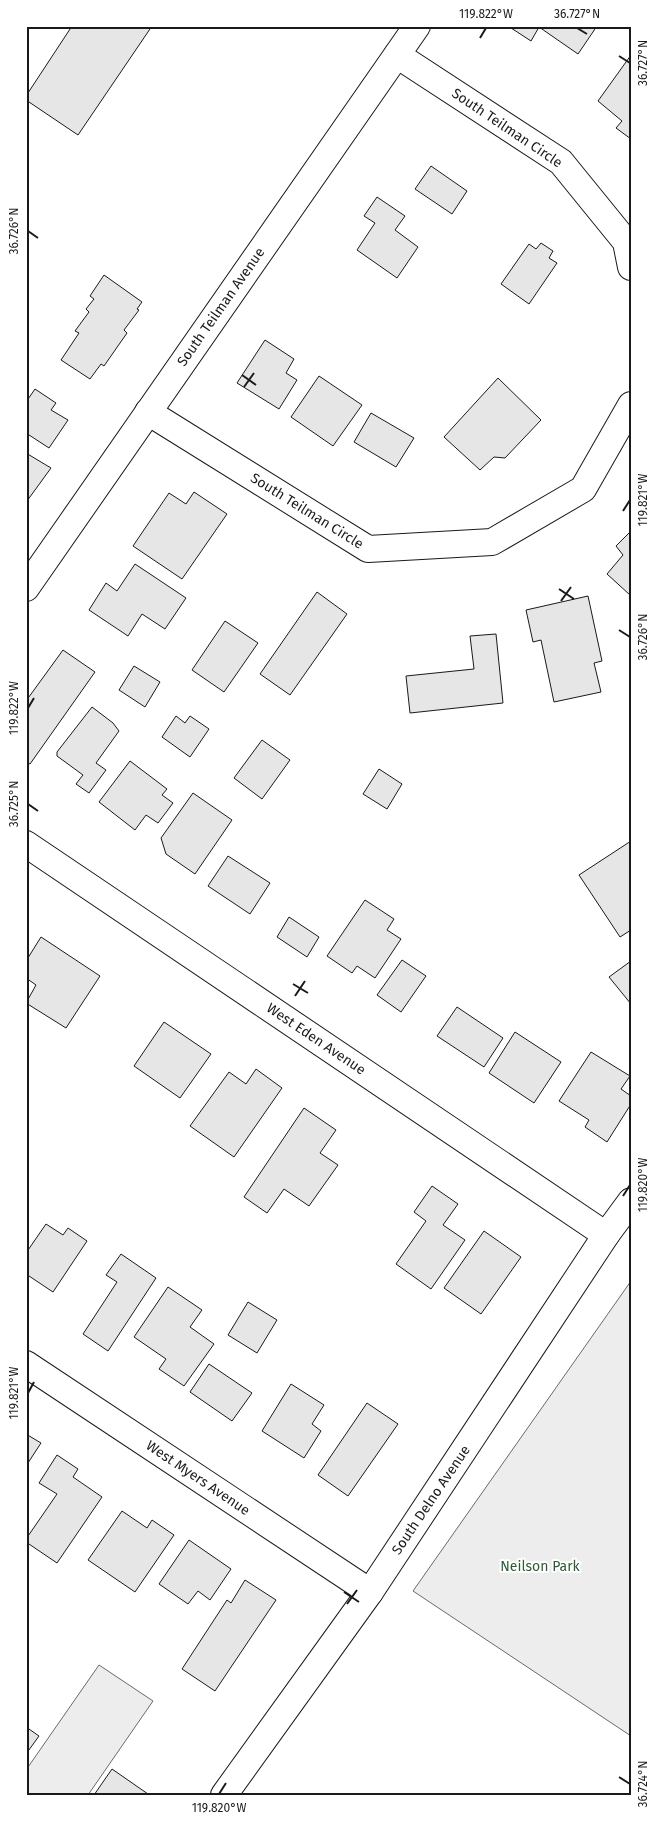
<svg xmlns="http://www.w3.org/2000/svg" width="657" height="1821" font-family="'Fira Sans',sans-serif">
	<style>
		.built { fill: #ededed; stroke: #6a6a6a }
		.building { fill: #e6e6e6; stroke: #1a1a1a }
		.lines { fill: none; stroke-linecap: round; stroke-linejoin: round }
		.street-casing { stroke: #1a1a1a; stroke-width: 28 }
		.street { stroke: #fff; stroke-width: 26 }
		.ticks { fill: none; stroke: #1a1a1a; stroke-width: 2 }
		.labels { text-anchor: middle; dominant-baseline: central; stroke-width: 4; stroke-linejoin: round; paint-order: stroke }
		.street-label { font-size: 14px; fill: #1a1a1a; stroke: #fff }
		.park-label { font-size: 14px; fill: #2b5a34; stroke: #fff }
		.neatline { fill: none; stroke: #1a1a1a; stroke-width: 2 }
		.ticks-label { font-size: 12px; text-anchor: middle; fill: #1a1a1a }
	</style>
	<rect width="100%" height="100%" fill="#fff"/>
	<g class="built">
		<polygon points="631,1281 631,1736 413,1591"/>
		<polygon points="99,1665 153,1701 88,1795 26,1795 26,1770"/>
	</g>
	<g class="building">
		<polygon points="72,26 152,26 78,135 26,100 26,96"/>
		<polygon points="508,26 597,26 578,54 539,27 531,41"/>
		<polygon points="631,55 631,139 616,128 622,121 598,101"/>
		<polygon points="431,166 467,191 452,214 415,189"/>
		<polygon points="377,197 405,216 395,230 418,247 397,278 357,250 375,223 364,216"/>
		<polygon points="541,243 553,251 549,258 557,263 529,304 501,284 529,244 536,249"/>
		<polygon points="104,275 142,302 137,309 139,310 124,330 127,333 104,366 101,364 90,379 61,360 79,333 75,331 89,312 86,309 94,299 90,296"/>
		<polygon points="265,340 294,359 286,373 297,380 279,409 237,383"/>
		<polygon points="319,376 362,405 333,446 291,417"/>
		<polygon points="498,378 541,420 505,458 494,457 480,470 444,437"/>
		<polygon points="35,389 56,403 51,410 68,420 49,448 26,433 26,402"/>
		<polygon points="371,413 414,438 396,467 354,442"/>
		<polygon points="26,453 51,468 27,501 26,501"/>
		<polygon points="194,492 227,514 182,579 133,546 169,493 186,504"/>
		<polygon points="631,531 631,594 630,595 607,574 623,555 616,546"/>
		<polygon points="135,564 186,598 165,629 142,614 128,636 89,610 106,583 117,591"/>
		<polygon points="317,592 347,614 290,695 260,674"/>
		<polygon points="588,596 602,661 594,663 601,692 554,702 541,640 533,642 526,610"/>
		<polygon points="225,621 258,643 224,692 192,670"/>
		<polygon points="496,634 503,703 410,713 406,676 474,669 470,636"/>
		<polygon points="63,650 95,672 30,764 26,762 26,701"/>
		<polygon points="134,666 160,682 145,707 119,690"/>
		<polygon points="92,707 113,723 119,731 96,763 106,770 89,793 76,784 83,775 57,756 57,752"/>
		<polygon points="176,716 185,723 190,716 209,729 190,757 162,737"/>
		<polygon points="262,740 290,760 262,799 234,778"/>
		<polygon points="130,761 167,789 162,795 173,803 158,823 146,815 135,830 99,802"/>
		<polygon points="379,769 402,784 387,809 363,794"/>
		<polygon points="193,793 232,820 195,874 166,854 161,838"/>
		<polygon points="631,841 631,930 620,937 579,875"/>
		<polygon points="228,856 270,883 250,914 208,886"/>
		<polygon points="365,900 394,919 387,930 401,939 375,978 357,966 352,973 327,956"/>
		<polygon points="289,917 319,937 307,957 277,937"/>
		<polygon points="41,937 100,976 66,1028 26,1003 36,985 26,978 26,961"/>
		<polygon points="402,960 426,976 401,1012 377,995"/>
		<polygon points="631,961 631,1004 609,977"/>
		<polygon points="457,1007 503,1038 484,1067 437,1036"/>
		<polygon points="164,1022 211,1054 180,1098 134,1066"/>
		<polygon points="515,1032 561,1062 534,1103 489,1073"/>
		<polygon points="591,1052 630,1076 621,1089 631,1096 631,1104 607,1142 585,1127 589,1120 559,1101"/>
		<polygon points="256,1069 282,1088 234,1157 190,1126 229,1072 246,1084"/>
		<polygon points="304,1108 336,1130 320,1153 338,1165 309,1206 284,1189 267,1213 244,1197"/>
		<polygon points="432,1186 458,1204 443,1225 465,1240 431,1289 396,1264 426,1221 414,1212"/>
		<polygon points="46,1224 63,1235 68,1228 87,1241 53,1292 26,1274 26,1253"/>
		<polygon points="484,1231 521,1257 481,1314 444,1288"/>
		<polygon points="121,1254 156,1278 108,1351 83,1334 117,1282 106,1275"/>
		<polygon points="168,1287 202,1310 190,1327 214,1344 184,1386 159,1369 166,1359 134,1337"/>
		<polygon points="248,1302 277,1320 257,1353 228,1335"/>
		<polygon points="209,1364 252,1393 232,1421 190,1392"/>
		<polygon points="291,1384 324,1405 312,1424 321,1431 304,1458 262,1431"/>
		<polygon points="367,1403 398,1424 348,1496 318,1475"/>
		<polygon points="26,1434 41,1443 26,1466"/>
		<polygon points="57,1455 78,1469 73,1477 102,1497 57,1563 26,1542 26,1539 57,1494 39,1483"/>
		<polygon points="122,1511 147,1528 152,1520 174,1535 135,1592 88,1560"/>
		<polygon points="189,1540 231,1569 210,1600 198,1591 188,1604 159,1584"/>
		<polygon points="245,1580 276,1600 215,1691 182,1669 227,1600 231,1603"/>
		<polygon points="26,1727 39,1736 26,1754"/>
		<polygon points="112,1769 148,1794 148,1795 94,1795"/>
	</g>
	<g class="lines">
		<g class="street-casing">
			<g id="street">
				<polyline points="397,55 561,162 626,242 631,267"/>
				<polyline points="148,412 368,549 492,542 583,489 631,405"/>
				<polyline points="26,588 417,26"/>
				<polyline points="26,844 606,1235"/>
				<polyline points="26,1364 370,1592"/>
				<polyline points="224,1795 370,1592 606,1235 631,1201"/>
			</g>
		</g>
		<use href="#street" class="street"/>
	</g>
	<path class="ticks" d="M577,28l10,6M480,38l6,-10M619,56l11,7M28,231l10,7M242,375l14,10M244,387l10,-14M623,511l7,-11M559,589l15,10M561,601l10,-14M619,630l11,7M28,708l6,-10M28,804l10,7M293,984l15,9M295,996l10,-15M623,1196l7,-11M28,1393l6,-11M344,1592l15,10M347,1604l10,-14M619,1777l11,7M219,1794l7,-11"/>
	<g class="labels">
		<g class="street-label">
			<text transform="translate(507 128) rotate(34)">South Teilman Circle</text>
			<text transform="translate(221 307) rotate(-55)">South Teilman Avenue</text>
			<text transform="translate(307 511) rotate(32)">South Teilman Circle</text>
			<text transform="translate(316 1039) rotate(34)">West Eden Avenue</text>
			<text transform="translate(198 1478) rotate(34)">West Myers Avenue</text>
			<text transform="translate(431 1500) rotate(-56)">South Delno Avenue</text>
		</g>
		<g class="park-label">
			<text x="540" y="1566">Neilson Park</text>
		</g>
	</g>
	<rect width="657" height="1821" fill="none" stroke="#ffffff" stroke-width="55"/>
	<rect x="28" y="28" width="602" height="1766" class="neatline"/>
	<g class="ticks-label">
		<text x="486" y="18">119.822°W</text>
		<text x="577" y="18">36.727°N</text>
		<text transform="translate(643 63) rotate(-90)" y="4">36.727°N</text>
		<text transform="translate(14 231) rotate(-90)" y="4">36.726°N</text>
		<text transform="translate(643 500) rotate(-90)" y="4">119.821°W</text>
		<text transform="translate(643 637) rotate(-90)" y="4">36.726°N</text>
		<text transform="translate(14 708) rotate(-90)" y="4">119.822°W</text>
		<text transform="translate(14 804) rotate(-90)" y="4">36.725°N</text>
		<text transform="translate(643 1185) rotate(-90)" y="4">119.820°W</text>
		<text transform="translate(14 1393) rotate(-90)" y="4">119.821°W</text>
		<text transform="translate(643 1784) rotate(-90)" y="4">36.724°N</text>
		<text x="219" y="1812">119.820°W</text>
	</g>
</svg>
